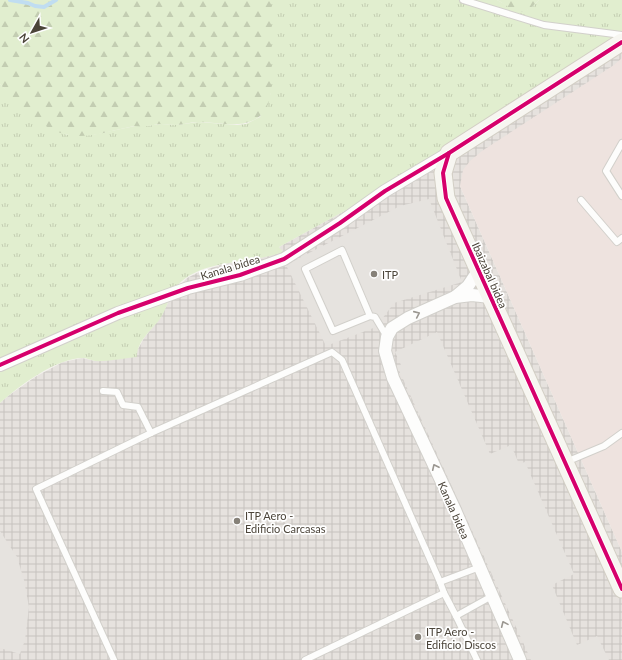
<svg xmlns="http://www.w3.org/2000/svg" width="622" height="660" font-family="Lato,sans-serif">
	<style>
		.industrial { fill: url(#industrial-grid) }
		.medical { fill: #eee3df }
		.grass { fill: url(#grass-tufts) }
		.forest { fill: url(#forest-firs) }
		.parking { fill: #e6e3df }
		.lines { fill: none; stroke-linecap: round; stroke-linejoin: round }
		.stream { stroke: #c0ddf1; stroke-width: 4 }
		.lane-casing { stroke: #d2d0cb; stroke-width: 8 }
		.street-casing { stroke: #d2d0cb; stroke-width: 14 }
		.secondary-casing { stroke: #d3cfc5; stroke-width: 19 }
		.lane { stroke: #fdfdfc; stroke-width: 6 }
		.street { stroke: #fdfdfc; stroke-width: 12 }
		.secondary { stroke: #f7f6f1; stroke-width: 17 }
		.cycleway-casing { stroke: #fff; stroke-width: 6 }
		.cycleway { stroke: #d6006c; stroke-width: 4 }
		.oneway { stroke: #9b9791 }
		.poi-dot { fill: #868178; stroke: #fff; stroke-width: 1.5 }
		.labels { text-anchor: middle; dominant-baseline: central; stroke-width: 3.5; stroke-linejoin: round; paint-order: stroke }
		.street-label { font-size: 11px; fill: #4b4439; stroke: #fff }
		.poi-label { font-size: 11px; fill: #4b4439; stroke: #fff; text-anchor: start }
	</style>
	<defs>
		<pattern id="industrial-grid" width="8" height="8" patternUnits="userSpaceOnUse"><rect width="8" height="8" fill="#e6e2de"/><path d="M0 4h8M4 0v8" fill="none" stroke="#c7c3bf"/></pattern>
		<pattern id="grass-tufts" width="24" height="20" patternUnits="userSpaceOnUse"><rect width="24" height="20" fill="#e1eecf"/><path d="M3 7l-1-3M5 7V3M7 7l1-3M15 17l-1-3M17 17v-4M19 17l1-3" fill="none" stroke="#c3cdb2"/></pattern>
		<pattern id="forest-firs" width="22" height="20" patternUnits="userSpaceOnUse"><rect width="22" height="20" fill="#e1eecf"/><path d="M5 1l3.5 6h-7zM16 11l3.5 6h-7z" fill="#c3cdb2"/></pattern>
	</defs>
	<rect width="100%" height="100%" fill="#f4f2ee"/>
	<polygon class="industrial" points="622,44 622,71 460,186 622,552 622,660 0,660 0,403 8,396 35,377 63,362 82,358 95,361 137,351 144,338 161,317 173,292 187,278 197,273 220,265 264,257 282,252 279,247 452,152"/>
	<polygon class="medical" points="622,58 622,552 460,186 463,170 470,161 482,151 614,65"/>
	<path class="grass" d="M271,0h226l23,12c8,-2 13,-6 19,-12h83v44l-170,108 -173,95 4,5c-6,2 -12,4 -18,5 -30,7 -72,5 -92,34 -5,9 -7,19 -13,28 -9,12 -23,22 -23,38 -11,1 -32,5 -42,4 -5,-1 -8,-3 -12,-3 -27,0 -64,28 -83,45v-319l44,40 23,11h25l43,-9h10l16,-2 16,1 21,-3 39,3 9,-1 14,-7 11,-24z"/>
	<g class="forest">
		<path d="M0,0h271v93c-2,11 -6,22 -17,27 -19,9 -37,1 -57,2 -7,0 -14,3 -21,3 -5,0 -10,-1 -15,-1 -5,0 -10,2 -15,2 -4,1 -8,0 -12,0 -21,4 -45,13 -66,9 -28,-5 -49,-33 -68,-51z"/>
		<path d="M497,0h42c-20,21 -23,10 -42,0z"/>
	</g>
	<g class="parking">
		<polygon points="429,199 462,282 394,303 376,327 326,346 286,265 400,206"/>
		<polygon points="437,332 490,454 511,445 519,464 525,462 574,574 552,585 577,645 597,636 609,660 531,660 397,366 401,365 395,352"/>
		<polygon points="0,531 17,557 24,580 29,607 25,640 20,654 0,648"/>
	</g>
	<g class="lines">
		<polyline class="stream" points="10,0 28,3 35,6 44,7 56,0"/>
		<g class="lane-casing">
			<g id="lane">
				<polyline points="463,0 544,25 622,35"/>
				<polyline points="622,143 606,171 622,196"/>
				<polyline points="581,200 617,242 622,238"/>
				<polyline points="370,316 333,331 305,269 342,250 370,316 375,317 387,337"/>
				<polyline points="103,391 117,392 123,405 138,407 151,433"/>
				<polyline points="566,462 604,446 622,433"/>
				<polyline points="440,582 444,593 456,616"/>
				<polyline points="114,660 36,489 151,433 332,352 342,360 440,582 480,567"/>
				<polyline points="305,660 444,593"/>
				<polyline points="477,660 456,616 492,596"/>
			</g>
		</g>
		<g class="street-casing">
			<g id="street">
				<polyline points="455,297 468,286 478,271"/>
				<polyline points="490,297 472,295 455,297 408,318 392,328 387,337 385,351 393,378 455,510 520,660"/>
				<polyline points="0,365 118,313 188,288 240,275 284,259 340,223 385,191 449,153"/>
			</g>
		</g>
		<g class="secondary-casing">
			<polyline id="secondary" points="622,42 449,153 443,173 446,198 622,589"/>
		</g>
		<use href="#lane" class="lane"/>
		<use href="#street" class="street"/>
		<use href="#secondary" class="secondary"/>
		<g class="cycleway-casing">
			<g id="cycleway">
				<polyline points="622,42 449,153 443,173 446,198 622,589"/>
				<polyline points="0,365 118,313 188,288 240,275 284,259 340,223 385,191 449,153"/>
			</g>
		</g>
		<use href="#cycleway" class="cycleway"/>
	</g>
	<defs><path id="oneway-chevron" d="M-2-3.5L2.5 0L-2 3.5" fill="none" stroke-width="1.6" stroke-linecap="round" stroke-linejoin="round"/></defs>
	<g class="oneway">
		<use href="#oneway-chevron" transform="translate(417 314) rotate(-24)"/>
		<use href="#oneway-chevron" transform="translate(435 467) rotate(-115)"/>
		<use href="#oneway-chevron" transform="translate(504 624) rotate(-114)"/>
	</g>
	<g class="poi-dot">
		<circle cx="374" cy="274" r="4"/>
		<circle cx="237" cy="521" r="4"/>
		<circle cx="418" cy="637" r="4"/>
	</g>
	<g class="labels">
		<g class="street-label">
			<text transform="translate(230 267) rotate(-17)">Kanala bidea</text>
			<text transform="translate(490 275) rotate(66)">Ibaizabal bidea</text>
			<text transform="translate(454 510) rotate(66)">Kanala bidea</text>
		</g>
		<g class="poi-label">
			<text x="382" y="274">ITP</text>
			<text x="245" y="515">ITP Aero -<tspan x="245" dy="13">Edificio Carcasas</tspan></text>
			<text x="426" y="631">ITP Aero -<tspan x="426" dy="13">Edificio Discos</tspan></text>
		</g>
	</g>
	<g transform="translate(32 32) rotate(231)" stroke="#ffffff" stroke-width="3" paint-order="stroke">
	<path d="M0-3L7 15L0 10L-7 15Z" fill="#4b4439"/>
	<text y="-6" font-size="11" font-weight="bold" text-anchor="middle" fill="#4b4439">N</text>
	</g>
</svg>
